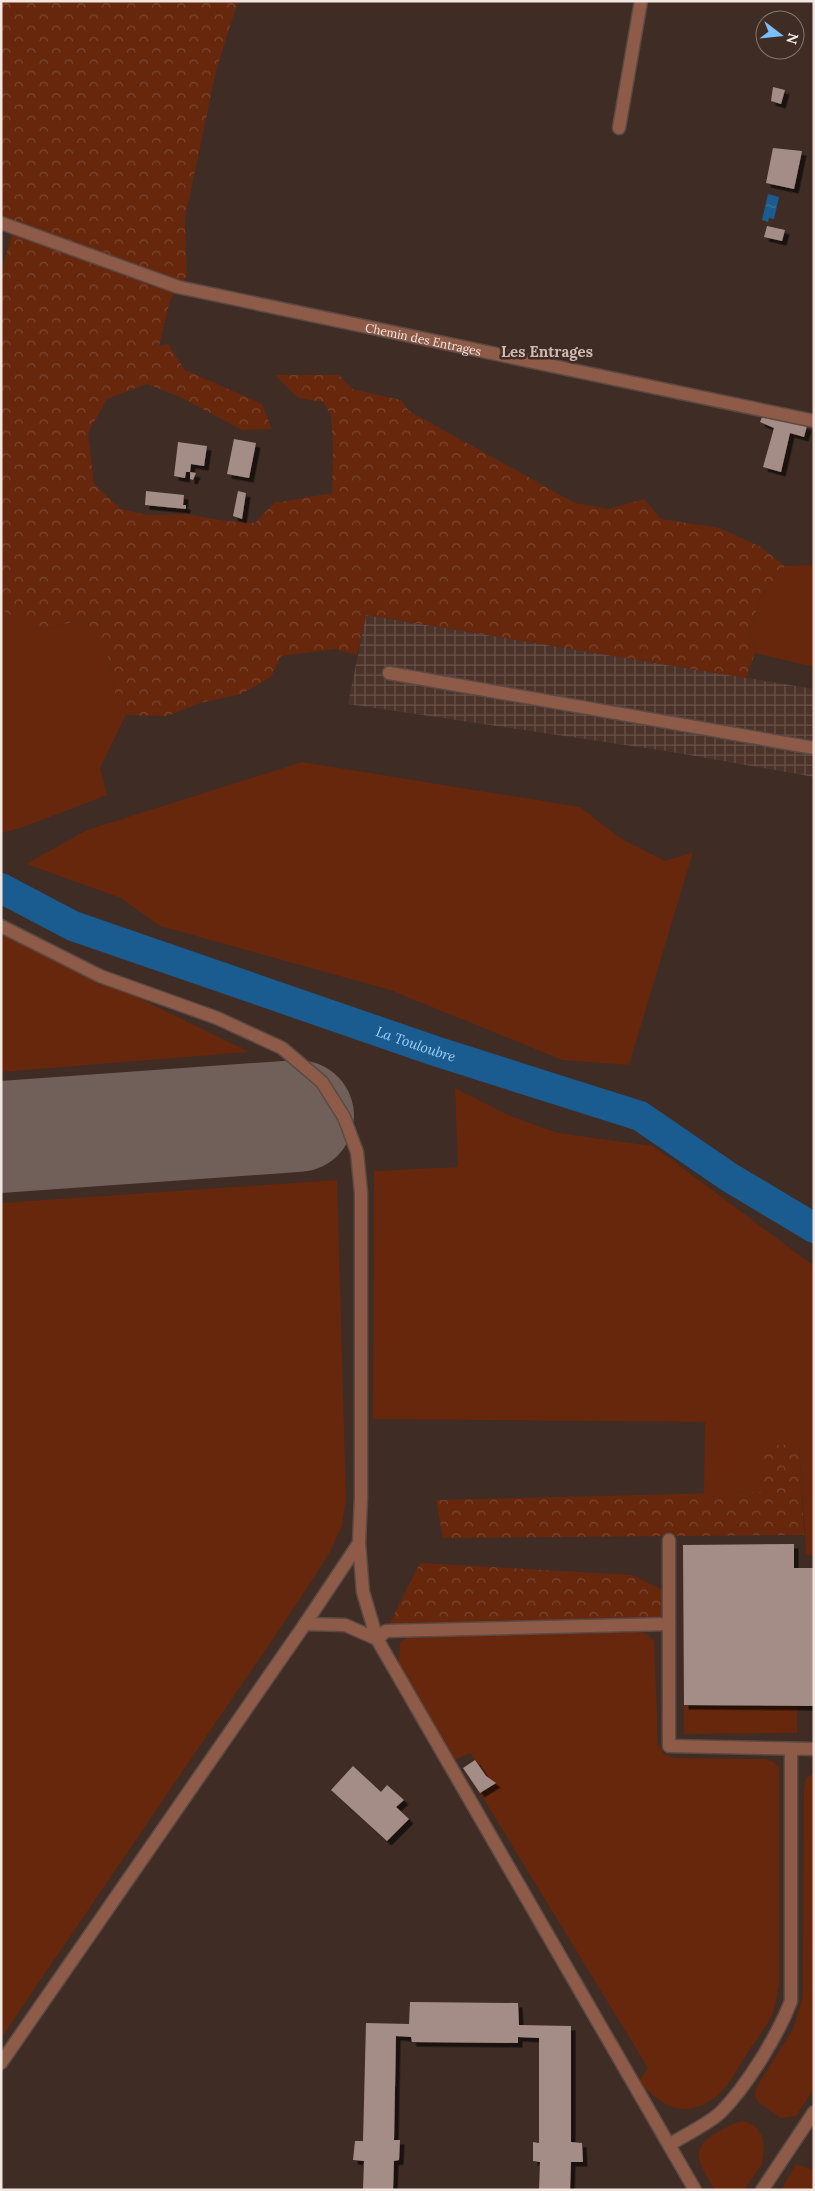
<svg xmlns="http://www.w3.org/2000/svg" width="815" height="2191" font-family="Lora,serif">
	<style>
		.industrial { fill: url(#industrial-grid) }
		.grass { fill: #66270d }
		.forest { fill: url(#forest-crowns) }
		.water { fill: url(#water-ripples) }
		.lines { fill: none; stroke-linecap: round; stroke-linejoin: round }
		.river { stroke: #1a5c8f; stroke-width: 30 }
		.runway { stroke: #71605a; stroke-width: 112 }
		.building { fill: #a48d86; filter: url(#shadow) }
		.minor-casing { stroke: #5b4a43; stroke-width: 15 }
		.minor { stroke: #8f5b49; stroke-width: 12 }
		.labels { text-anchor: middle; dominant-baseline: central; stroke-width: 5; stroke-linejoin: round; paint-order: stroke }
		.street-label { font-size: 12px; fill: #f3e7e2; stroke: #3e2c25 }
		.water-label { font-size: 14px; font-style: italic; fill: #a1d1fe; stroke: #3e2c25 }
		.quarter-label { font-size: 15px; font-weight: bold; fill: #d2bab2; stroke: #3e2c25 }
	</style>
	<defs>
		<pattern id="industrial-grid" width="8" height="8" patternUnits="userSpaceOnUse" patternTransform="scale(1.25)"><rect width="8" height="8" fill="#4c332a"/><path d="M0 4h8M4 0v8" fill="none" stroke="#665149"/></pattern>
		<pattern id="forest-crowns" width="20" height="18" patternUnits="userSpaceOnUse" patternTransform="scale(1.25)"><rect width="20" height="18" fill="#66270d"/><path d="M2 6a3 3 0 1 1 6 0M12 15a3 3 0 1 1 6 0" fill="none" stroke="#7c4630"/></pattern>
		<pattern id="water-ripples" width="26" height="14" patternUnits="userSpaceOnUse" patternTransform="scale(1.25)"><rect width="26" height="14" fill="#1a5c8f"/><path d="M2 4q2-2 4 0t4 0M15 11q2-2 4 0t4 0" fill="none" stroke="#3c739e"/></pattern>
		<filter id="shadow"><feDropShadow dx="4.5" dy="4.5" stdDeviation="0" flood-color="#0009"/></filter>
	</defs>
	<rect width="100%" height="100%" fill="#3e2c25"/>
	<polygon class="industrial" points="366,615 814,689 814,777 666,751 348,704"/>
	<g class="grass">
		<polygon points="814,565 814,667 755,653 750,632 760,598 785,566"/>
		<polygon points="1,609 23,623 47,630 84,618 107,652 115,693 126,715 100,768 107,795 24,827 1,833"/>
		<polygon points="302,762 580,807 620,838 665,861 693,852 629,1065 562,1060 390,990 160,926 121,898 26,864 87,830"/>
		<polygon points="1,930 249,1052 1,1072"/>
		<polygon points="455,1088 510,1116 558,1133 653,1146 814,1266 814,1556 806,1555 799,1444 762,1492 704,1494 705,1422 373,1419 374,1171 458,1167"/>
		<polygon points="337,1180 346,1499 342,1526 330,1552 302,1596 1,2038 1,1203"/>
		<path d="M639,1632l9,3 6,6 4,103 6,10 11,4 90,1 9,3 5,6v218c-2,8 -3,18 -6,26 -5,14 -21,33 -29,46 -7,11 -14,26 -24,35 -31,28 -58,16 -81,-12l9,-13 -168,-275 15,-10 -9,-7 -16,-23 -15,7 -57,-91 2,-26 7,-6z"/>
		<polygon points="684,1705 797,1706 797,1733 684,1734"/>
		<polygon points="814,1773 814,2089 796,2116 781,2118 758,2102 755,2097 756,2088 793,2029 803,1996 804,1788 806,1778"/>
		<path d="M743,2121l12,5 7,10 2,13 -2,15 -18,26h-29c-15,-26 -29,-40 3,-58 9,-5 15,-9 25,-11z"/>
		<polygon points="796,2164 814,2170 814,2190 781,2190"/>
	</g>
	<g class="forest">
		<polygon points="1,1 238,1 216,71 185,218 187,276 170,300 159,346 168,344 185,370 262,404 272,429 242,430 180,397 147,384 107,399 88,433 94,484 121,509 147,515 187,514 225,521 255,523 274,503 332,493 333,448 331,415 323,402 298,398 275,375 339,375 352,389 401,400 409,411 575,503 608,509 644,499 661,519 719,528 759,546 785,566 760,598 750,632 755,653 746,678 366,615 357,655 335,649 281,656 271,677 241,694 200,703 167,716 126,715 115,693 107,652 84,618 47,630 23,623 1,609 1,272 12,235 1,230"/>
		<polygon points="799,1444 804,1535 443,1538 436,1500 761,1492 761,1446"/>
		<polygon points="420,1563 632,1575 669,1593 669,1624 386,1631"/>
	</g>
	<polygon class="water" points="768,194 779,197 774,219 769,218 768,222 762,220"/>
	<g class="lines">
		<path class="river" id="s1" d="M1,888l72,38 362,125 205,65 89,61 85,51"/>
		<polyline class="runway" points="1,1137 298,1116"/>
	</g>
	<g class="building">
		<polygon points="773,87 785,90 781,104 771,101"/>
		<polygon points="773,148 802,151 794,189 766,183"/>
		<polygon points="767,226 785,230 782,241 764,237"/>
		<polygon points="764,413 807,426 804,437 790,433 781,472 763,467 774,428 760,422"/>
		<polygon points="234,439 256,443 249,478 227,474"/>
		<polygon points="178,442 207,446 204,466 191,464 190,472 196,473 193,480 190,479 190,472 186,472 185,478 174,476"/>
		<polygon points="146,491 184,495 183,505 186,505 186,509 145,505"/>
		<polygon points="238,491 246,493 242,519 233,516"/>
		<polygon points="794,1544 794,1568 814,1568 814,1706 684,1705 683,1545"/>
		<polygon points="475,1760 486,1776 496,1783 480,1793 463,1768"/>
		<polygon points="353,1766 381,1792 387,1785 404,1800 396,1807 409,1819 387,1841 331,1790"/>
		<polygon points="410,2002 518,2003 519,2025 571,2026 571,2142 582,2143 583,2162 571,2162 570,2190 539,2190 540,2162 533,2161 533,2142 539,2143 539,2038 518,2037 518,2043 412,2042 411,2037 396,2036 394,2140 400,2140 399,2160 394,2161 393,2190 363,2190 364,2161 353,2160 355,2141 363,2141 366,2023 409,2024"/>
	</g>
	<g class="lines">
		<g class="minor-casing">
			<g id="minor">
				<polyline points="619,128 641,1"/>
				<path id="s2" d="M1,223l177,64 636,134"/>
				<polyline points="389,673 814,748"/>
				<polyline points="1,926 100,976 217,1018 282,1048 322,1082 344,1117 357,1152 361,1193 361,1497 359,1543 363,1592 377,1639 695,2190"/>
				<polyline points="669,1540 669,1746 814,1749"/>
				<polyline points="305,1624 359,1543"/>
				<polyline points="1,2063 305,1624 345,1625 377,1639 386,1631 669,1624"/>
				<path d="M669,2145c14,-9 41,-22 52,-33 26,-26 57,-77 70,-111v-252"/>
				<polyline points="762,2190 814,2112"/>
			</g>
		</g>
		<use href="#minor" class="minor"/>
	</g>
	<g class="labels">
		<g class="street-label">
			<text stroke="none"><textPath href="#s2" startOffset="439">Chemin des Entrages</textPath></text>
		</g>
		<g class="water-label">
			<text stroke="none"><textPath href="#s1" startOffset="444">La Touloubre</textPath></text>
		</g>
		<g class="quarter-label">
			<text x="547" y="351">Les Entrages</text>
		</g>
	</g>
	<rect width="815" height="2191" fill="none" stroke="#f3e7e2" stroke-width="5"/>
	<g transform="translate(780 35) rotate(106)"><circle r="24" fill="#3e2c25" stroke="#867771"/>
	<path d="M0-4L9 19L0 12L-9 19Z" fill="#7cbef9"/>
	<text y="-8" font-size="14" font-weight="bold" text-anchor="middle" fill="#f3e7e2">N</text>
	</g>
</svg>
